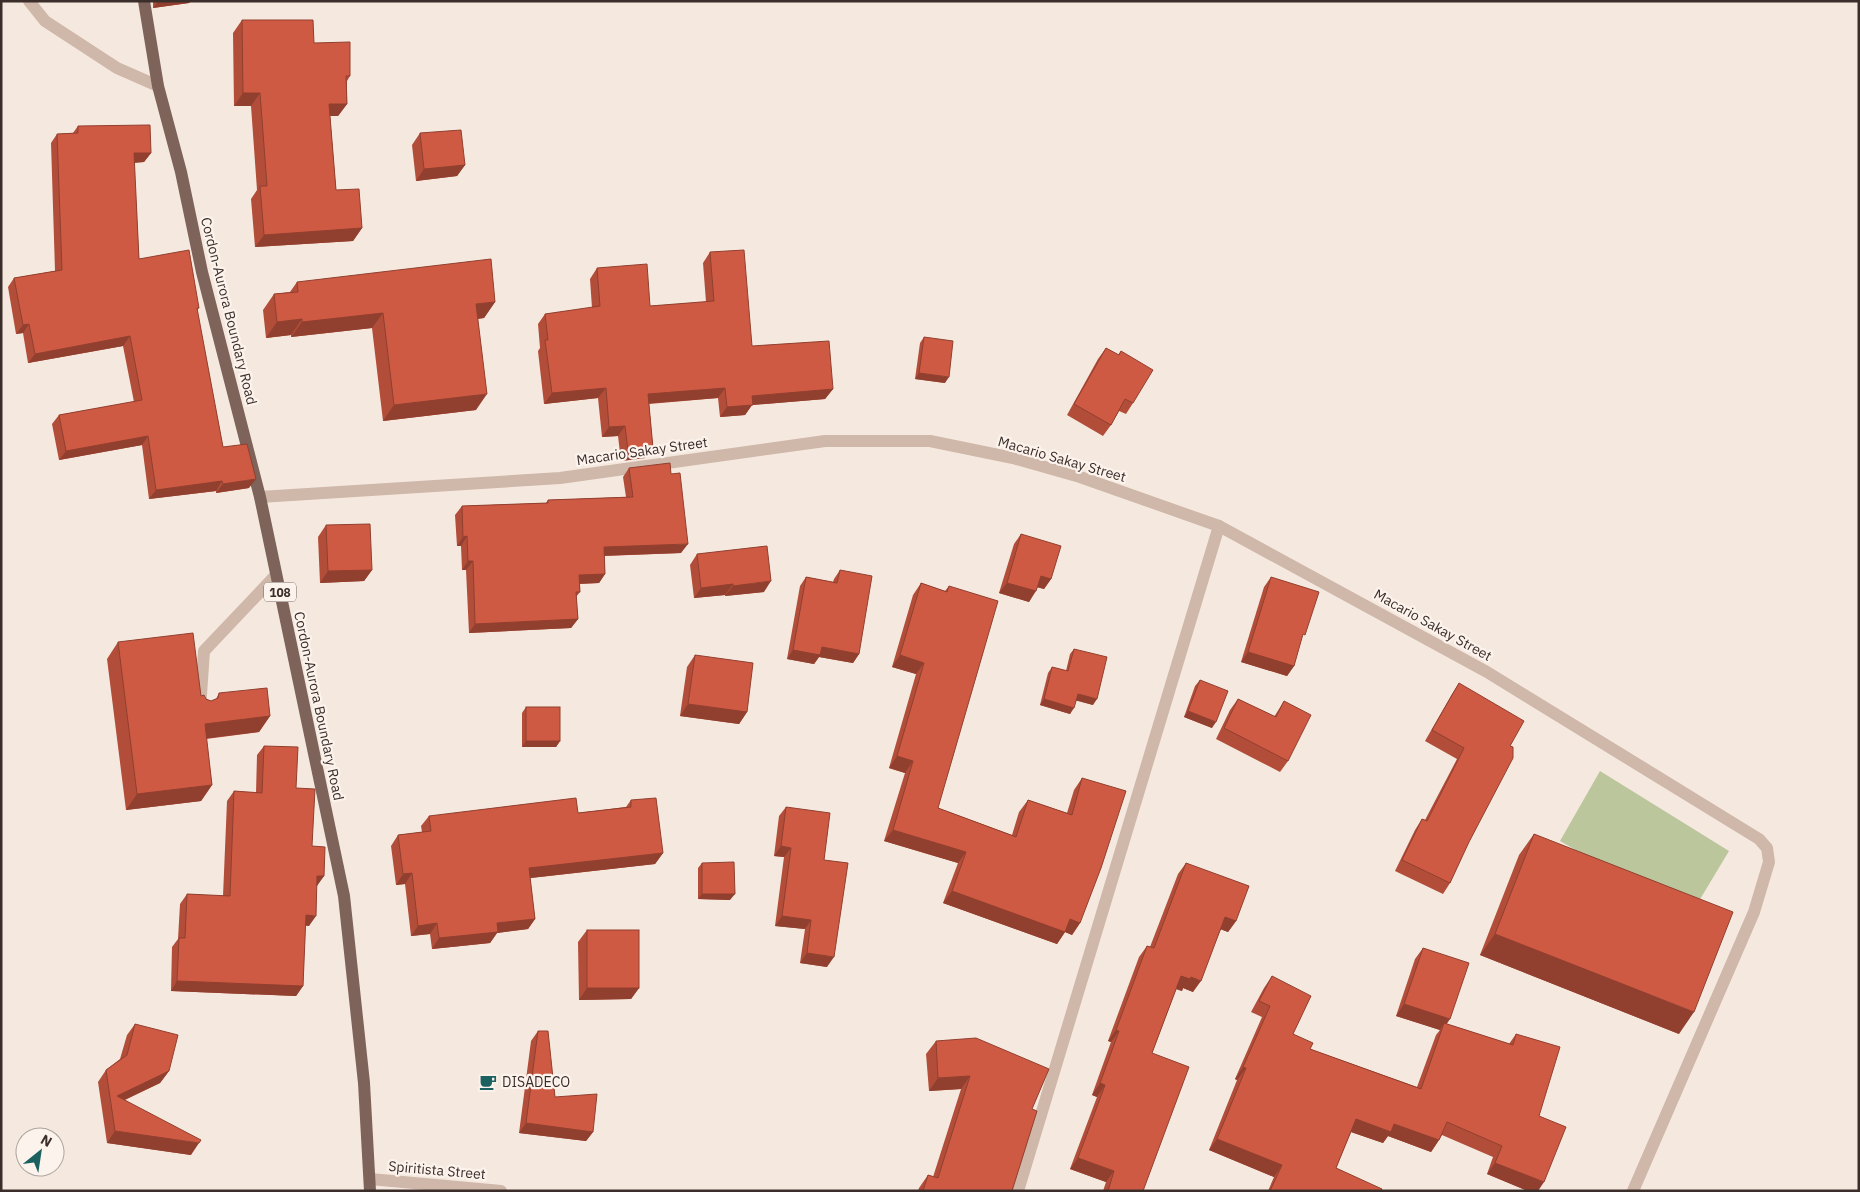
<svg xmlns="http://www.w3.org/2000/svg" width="1860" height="1192" font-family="'IBM Plex Sans',sans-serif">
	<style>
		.green { fill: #bcc69d }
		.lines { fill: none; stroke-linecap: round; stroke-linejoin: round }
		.minor { stroke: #cfb7aa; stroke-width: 12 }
		.major { stroke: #7e635a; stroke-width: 12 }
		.wall { fill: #b24d3a }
		.shaded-wall { fill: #913f2f }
		.building { fill: #cf5a43; stroke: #913f2f }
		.labels { text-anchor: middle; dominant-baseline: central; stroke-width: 4.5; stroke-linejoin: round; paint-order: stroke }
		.shield { fill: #fcf3ed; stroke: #756964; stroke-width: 1 }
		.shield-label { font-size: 12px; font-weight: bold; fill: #3b2e2a }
		.street-label { font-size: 14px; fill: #3b2e2a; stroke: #fcf3ed }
		.poi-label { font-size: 14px; fill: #3b2e2a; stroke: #fcf3ed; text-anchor: start }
	</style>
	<rect width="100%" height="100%" fill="#f5e9df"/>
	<polygon class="green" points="1600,771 1729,851 1690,916 1560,841"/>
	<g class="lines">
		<g class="minor">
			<polyline points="29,1 45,21 117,68 158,86"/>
			<polyline points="260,497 560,478 825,441 930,441 1013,458 1080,477 1219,526 1487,672 1759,839 1767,848 1769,862 1754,912 1633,1191"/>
			<polyline points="200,709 204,651 276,575"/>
			<polyline points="370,1179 501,1191"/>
			<polyline points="1018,1191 1219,526"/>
		</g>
		<polyline class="major" points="144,1 158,86 181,172 202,272 260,497 344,896 364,1083 370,1191"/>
	</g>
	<g class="wall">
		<polygon points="153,1 191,1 189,3 153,8"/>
		<polygon points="242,20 314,43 350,76 347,81 347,104 338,116 330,116 336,190 362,228 353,241 255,247 251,199 257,190 251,106 234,106 233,33"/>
		<polygon points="78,126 151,153 144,162 134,163 139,259 199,308 197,310 223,447 249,488 216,493 216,491 149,499 142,445 59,460 52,424 59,415 134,402 123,346 28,363 23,333 16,334 8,287 14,278 55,271 51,143 57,134 73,133"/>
		<polygon points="420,133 465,165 457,176 416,181 412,145"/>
		<polygon points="710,252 752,346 833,389 825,399 752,405 745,415 720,417 718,398 649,404 653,448 645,458 621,461 618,436 602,437 598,398 544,404 538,351 540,348 538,324 545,314 592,308 590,279 597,268 650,306 706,302 703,263"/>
		<polygon points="297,282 495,302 484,318 478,319 476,410 383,421 372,328 291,337 291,335 266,338 263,310 274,294 290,292"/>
		<polygon points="924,337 945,383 915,379 920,343"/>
		<polygon points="1106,348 1118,355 1121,351 1133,403 1126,414 1119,411 1111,425 1103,436 1067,415 1098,359"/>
		<polygon points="629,468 681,553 604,556 605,574 599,583 580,584 580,592 576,597 578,619 571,628 469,633 466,570 462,570 461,546 457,546 455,515 462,506 546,503 548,500 626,497 623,477"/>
		<polygon points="326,525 372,570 364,581 320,583 318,537"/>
		<polygon points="1021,534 1051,579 1044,589 1037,587 1029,602 999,593 1014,544"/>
		<polygon points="697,554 764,592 725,596 725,595 694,598 690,565"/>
		<polygon points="840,570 859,654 853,663 819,657 814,664 787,659 800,586 806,577 833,582 834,579"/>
		<polygon points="1271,577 1294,666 1287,676 1241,662 1264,587"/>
		<polygon points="921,583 945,591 949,586 938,808 1012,835 1019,812 1028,800 1067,813 1074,790 1082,778 1080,923 1072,935 1065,932 1057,944 943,903 958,863 884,841 905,773 889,768 916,674 892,667 913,595"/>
		<polygon points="118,642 206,699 211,701 216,699 219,693 270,716 259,732 206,739 212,785 201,801 126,810 107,659"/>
		<polygon points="1074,649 1093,705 1076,700 1070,714 1040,705 1048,673 1052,667 1066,671 1070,654"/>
		<polygon points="695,655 747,712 739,724 680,716 687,667"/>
		<polygon points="1200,680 1212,728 1184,717 1195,686"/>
		<polygon points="1459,683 1510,746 1450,883 1443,894 1395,871 1415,830 1422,819 1425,820 1457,759 1425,741 1452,694"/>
		<polygon points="1238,699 1274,717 1284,701 1288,761 1280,772 1216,739 1230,710"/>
		<polygon points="526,707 560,741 556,747 522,747 522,713"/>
		<polygon points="264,746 296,788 312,846 324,876 316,886 309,926 305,925 303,986 296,996 171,991 172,947 178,939 180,904 187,894 223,896 227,801 234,791 256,793 257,755"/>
		<polygon points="631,800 663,853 655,864 530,878 535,919 528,929 497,933 490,943 432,949 430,934 411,936 405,884 396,885 391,846 398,835 422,832 421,826 429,816 578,813 626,807"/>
		<polygon points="786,807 824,860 827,967 800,963 805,929 775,926 784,857 774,856 779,816"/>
		<polygon points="1534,834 1679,1034 1480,955 1519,855"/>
		<polygon points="702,863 730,900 698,899 698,868"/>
		<polygon points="1186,863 1236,921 1228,932 1221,929 1193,992 1183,988 1182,991 1176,989 1152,1053 1143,1191 1103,1191 1106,1182 1070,1169 1097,1097 1092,1095 1111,1042 1108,1041 1139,957 1147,946 1150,947 1178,874"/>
		<polygon points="587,930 639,988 631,999 579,1000 578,942"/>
		<polygon points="1423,948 1447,1024 1509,1044 1516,1034 1539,1116 1538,1191 1528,1191 1487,1174 1493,1157 1442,1135 1439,1140 1431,1152 1388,1136 1383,1143 1351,1132 1336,1168 1381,1191 1268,1191 1274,1177 1209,1150 1237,1080 1235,1079 1262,1017 1251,1012 1264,988 1272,976 1293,1034 1310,1049 1417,1087 1436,1035 1440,1030 1396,1016 1415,959"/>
		<polygon points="135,1024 169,1071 160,1083 125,1100 191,1155 107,1143 98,1082 106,1070 120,1059 127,1035"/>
		<polygon points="538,1031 555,1097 593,1132 586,1141 519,1133 531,1041"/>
		<polygon points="936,1041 1032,1109 1012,1191 918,1191 919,1188 928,1175 933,1177 961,1089 929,1091 926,1054"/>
	</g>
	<g class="shaded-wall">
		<polygon points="158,1 191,1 189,3 153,8"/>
		<polygon points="243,93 260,93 251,106 234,106"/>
		<polygon points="329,104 347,104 338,116 321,116"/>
		<polygon points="134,153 151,153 144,162 127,163"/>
		<polygon points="465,165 457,176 416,181 424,169"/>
		<polygon points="362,228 353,241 255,247 264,235"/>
		<polygon points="495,302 484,318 465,320 476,304"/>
		<polygon points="383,313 372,328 291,337 302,322"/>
		<polygon points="302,319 291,335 266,338 277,322"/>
		<polygon points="29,324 23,333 16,334 23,325"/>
		<polygon points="130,336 123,346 28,363 35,354"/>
		<polygon points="919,373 949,377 945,383 915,379"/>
		<polygon points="606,388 598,398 544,404 552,393"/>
		<polygon points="725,388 718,398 641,404 648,394"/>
		<polygon points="833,389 825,399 752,405 745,415 720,417 727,407 752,396"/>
		<polygon points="487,394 476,410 383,421 394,405"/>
		<polygon points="625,426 618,436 602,437 609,427"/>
		<polygon points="148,436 142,445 59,460 66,451"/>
		<polygon points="653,448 645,458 621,461 628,451"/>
		<polygon points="256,479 249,488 216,493 223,484"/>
		<polygon points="222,481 216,491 149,499 156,490"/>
		<polygon points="467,536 461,546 457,546 463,537"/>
		<polygon points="688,544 681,553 597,556 604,547"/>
		<polygon points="468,561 473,561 466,570 462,570"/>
		<polygon points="372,570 364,581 320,583 328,571"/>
		<polygon points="605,574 599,583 573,584 579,575"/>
		<polygon points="1041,576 1051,579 1044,589 1033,586"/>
		<polygon points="771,581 764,592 725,596 733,586"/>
		<polygon points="1007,583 1036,591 1029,602 999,593"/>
		<polygon points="733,584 725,595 694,598 701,588"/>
		<polygon points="578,619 571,628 469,633 475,624"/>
		<polygon points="822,647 859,654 853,663 819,657 814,664 787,659 793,650"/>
		<polygon points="1248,652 1294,666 1287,676 1241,662"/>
		<polygon points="900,655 924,663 916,674 892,667"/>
		<polygon points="1078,694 1097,699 1093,705 1074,700"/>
		<polygon points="1044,699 1074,708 1070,714 1040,705"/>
		<polygon points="688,704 747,712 739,724 680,716"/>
		<polygon points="1188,711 1216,722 1212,728 1184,717"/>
		<polygon points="270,716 259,732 193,740 205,724"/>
		<polygon points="526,741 560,741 556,747 522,747"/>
		<polygon points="897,756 913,761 905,773 889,768"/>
		<polygon points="212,785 201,801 126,810 137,794"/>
		<polygon points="893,830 966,852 958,863 884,841"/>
		<polygon points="781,846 791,848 784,857 774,856"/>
		<polygon points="663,853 655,864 522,879 529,868"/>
		<polygon points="412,873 405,884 396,885 403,874"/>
		<polygon points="317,876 324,876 317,886 310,886"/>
		<polygon points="952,891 1070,919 1080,923 1072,935 1065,932 1057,944 943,903"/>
		<polygon points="702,894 735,894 730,900 698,899"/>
		<polygon points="306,915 316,916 309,926 299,925"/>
		<polygon points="782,916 811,920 805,929 775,926"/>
		<polygon points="1225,917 1236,921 1228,932 1217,928"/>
		<polygon points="535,919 528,929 497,933 490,943 432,949 439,938 497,923"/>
		<polygon points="437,923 430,934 411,936 418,926"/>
		<polygon points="1495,934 1694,1012 1679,1034 1480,955"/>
		<polygon points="807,953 834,957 827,967 800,963"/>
		<polygon points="1181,976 1191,977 1201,981 1193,992 1183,988 1182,991 1173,988"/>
		<polygon points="177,981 303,986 296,996 171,991"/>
		<polygon points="587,988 639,988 631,999 579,1000"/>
		<polygon points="1404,1004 1450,1019 1442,1031 1444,1023 1440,1030 1396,1016"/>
		<polygon points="1116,1030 1119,1031 1111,1042 1108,1041"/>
		<polygon points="1243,1067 1246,1068 1237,1080 1235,1079"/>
		<polygon points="169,1071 160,1083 111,1106 117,1096"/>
		<polygon points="970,1076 961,1089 929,1091 938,1078"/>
		<polygon points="1100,1083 1105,1085 1097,1097 1092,1095"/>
		<polygon points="1356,1119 1394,1124 1439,1140 1431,1152 1388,1136 1383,1143 1348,1131"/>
		<polygon points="526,1123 593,1132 586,1141 519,1133"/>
		<polygon points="115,1131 199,1143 191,1155 107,1143"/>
		<polygon points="1217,1139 1282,1165 1274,1177 1209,1150"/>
		<polygon points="1078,1158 1114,1171 1106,1182 1070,1169"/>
		<polygon points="1495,1163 1544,1182 1538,1191 1528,1191 1487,1174"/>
	</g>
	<g class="building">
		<polygon points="242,20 313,20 314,43 350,42 350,76 346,76 347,104 329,104 336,190 359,189 362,228 264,235 260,186 267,186 260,93 243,93"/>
		<polygon points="150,125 151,153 134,153 139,259 189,250 199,308 197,308 223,447 247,444 256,479 223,484 222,481 156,490 148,436 66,451 59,415 142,400 130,336 35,354 29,324 23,325 14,278 62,270 57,134 78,133 78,126"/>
		<polygon points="461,130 465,165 424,169 420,133"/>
		<polygon points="744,250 752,346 829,341 833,389 752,396 753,405 727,407 725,388 648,394 653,448 628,451 625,426 609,427 606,388 552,393 545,340 548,340 545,314 600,306 597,268 647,264 650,306 714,301 710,252"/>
		<polygon points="491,259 495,302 476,304 487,394 394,405 383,313 302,322 302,319 277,322 274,294 298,292 297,282"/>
		<polygon points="924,337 953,341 949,377 919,373"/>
		<polygon points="1106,348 1119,355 1121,351 1153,370 1133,403 1125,399 1111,425 1074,404"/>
		<polygon points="670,463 671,474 680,473 688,544 604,547 605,574 579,575 580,592 576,592 578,619 475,624 473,561 468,561 467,536 463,537 462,506 548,503 548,500 633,497 629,468"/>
		<polygon points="370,524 372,570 328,571 326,525"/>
		<polygon points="1021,534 1061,546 1051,579 1041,576 1036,591 1007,583"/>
		<polygon points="767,546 771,581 733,586 733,584 701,588 697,554"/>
		<polygon points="840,570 872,576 859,654 822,647 820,655 793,650 806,577 837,583"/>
		<polygon points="1271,577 1319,592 1305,635 1303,634 1294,666 1248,652"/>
		<polygon points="921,583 947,592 949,586 998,601 938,808 1016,837 1028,800 1072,815 1082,778 1126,791 1101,868 1080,923 1070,919 1065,932 952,891 966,852 893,830 913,761 897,756 924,663 900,655"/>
		<polygon points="193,633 201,696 204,695 206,699 211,701 218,698 219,693 267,688 270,716 205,724 212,785 137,794 118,642"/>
		<polygon points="1074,649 1107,657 1097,699 1078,694 1074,708 1044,699 1052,667 1068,671"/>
		<polygon points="695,655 753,663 747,712 688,704"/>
		<polygon points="1200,680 1228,691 1216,722 1188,711"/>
		<polygon points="1459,683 1524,721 1510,746 1513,747 1513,758 1469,842 1450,883 1402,860 1422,819 1427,821 1464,748 1432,730"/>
		<polygon points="1238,699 1276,717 1284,701 1311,715 1288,761 1224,728"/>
		<rect x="526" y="707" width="34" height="34"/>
		<polygon points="264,746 298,747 296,788 315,789 312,846 325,847 324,876 317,876 316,916 306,915 303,986 177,981 179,938 185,938 187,894 230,896 234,791 262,793"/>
		<polygon points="576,798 578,813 631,807 631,800 656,798 663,853 529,868 535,919 497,923 498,932 439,938 437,923 418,926 412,873 403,874 398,835 431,831 429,816"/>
		<polygon points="786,807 830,813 824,860 848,863 834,957 807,953 811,920 782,916 791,848 781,846"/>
		<polygon points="1534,834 1733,912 1694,1012 1495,934"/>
		<polygon points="734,862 735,894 702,894 702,863"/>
		<polygon points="1186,863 1249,886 1236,921 1225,917 1201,981 1191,977 1190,979 1181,976 1152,1053 1189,1067 1143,1191 1108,1191 1114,1171 1078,1158 1105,1085 1100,1083 1119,1031 1116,1030 1147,946 1154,948"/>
		<rect x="587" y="930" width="52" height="58"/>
		<polygon points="1423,948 1469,963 1450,1019 1404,1004"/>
		<polygon points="1272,976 1311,996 1293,1034 1313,1043 1310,1049 1421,1089 1444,1023 1513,1045 1516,1034 1560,1047 1539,1116 1566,1127 1544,1182 1495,1163 1502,1146 1447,1122 1439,1140 1394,1124 1391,1132 1356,1119 1336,1168 1382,1189 1381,1191 1270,1191 1282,1165 1217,1139 1246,1068 1243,1067 1270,1006 1259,1001"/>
		<polygon points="135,1024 178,1035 169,1071 117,1096 201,1140 199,1143 115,1131 106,1070 127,1055"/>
		<polygon points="538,1031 548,1031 555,1097 597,1094 593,1132 526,1123"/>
		<polygon points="976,1038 1049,1069 1032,1109 1037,1111 1012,1191 923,1191 928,1175 938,1178 970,1076 938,1078 936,1041"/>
	</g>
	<defs>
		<g id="cafe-bare" transform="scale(1.35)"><path d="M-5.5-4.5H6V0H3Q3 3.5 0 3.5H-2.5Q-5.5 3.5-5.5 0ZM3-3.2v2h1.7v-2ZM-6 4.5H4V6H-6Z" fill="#1b6160" stroke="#fcf3ed" stroke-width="2.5" paint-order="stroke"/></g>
	</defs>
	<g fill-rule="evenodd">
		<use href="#cafe-bare" x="488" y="1082"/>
	</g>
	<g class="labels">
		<rect class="shield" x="264" y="582.5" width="32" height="19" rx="4"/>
		<g class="shield-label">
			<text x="280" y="592">108</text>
		</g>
		<g class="street-label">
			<text transform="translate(229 311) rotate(76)">Cordon-Aurora Boundary Road</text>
			<text transform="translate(642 451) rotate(-8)">Macario Sakay Street</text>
			<text transform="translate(1062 459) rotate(16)">Macario Sakay Street</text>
			<text transform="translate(1433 625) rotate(29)">Macario Sakay Street</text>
			<text transform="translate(319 706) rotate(78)">Cordon-Aurora Boundary Road</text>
			<text transform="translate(437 1170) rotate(5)">Spiritista Street</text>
		</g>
		<g class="poi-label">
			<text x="502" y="1082">DISADECO</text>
		</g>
	</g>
	<rect width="1860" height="1192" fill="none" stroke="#3b2e2a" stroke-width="5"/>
	<g transform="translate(40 1152) rotate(30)"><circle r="24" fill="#fcf3ed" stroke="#afa49f"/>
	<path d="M0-4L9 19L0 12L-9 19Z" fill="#1b6160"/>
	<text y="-8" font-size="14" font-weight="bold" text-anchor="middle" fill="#3b2e2a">N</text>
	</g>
</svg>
